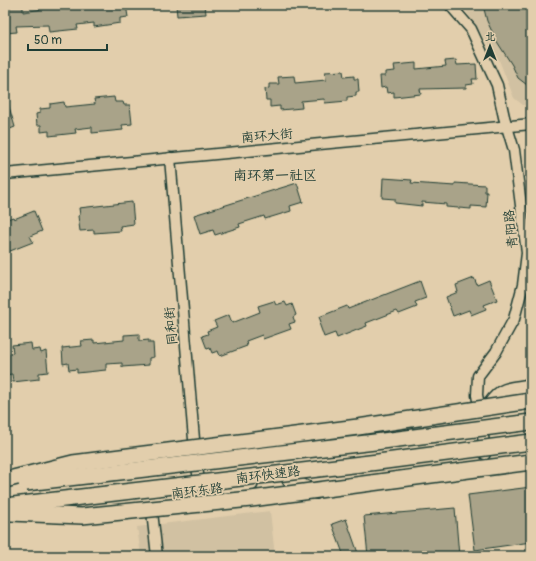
<svg xmlns="http://www.w3.org/2000/svg" width="536" height="561" font-family="Pangolin,'LXGW WenKai TC',sans-serif">
	<style>
		.built { fill: #d1c1a2 }
		.building { fill: #a9a389; stroke: #1f3d34 }
		.lines { fill: none; stroke-linecap: round; stroke-linejoin: round }
		.minor-casing { stroke: #1f3d34; stroke-width: 13 }
		.major-casing { stroke: #1f3d34; stroke-width: 16 }
		.highway-casing { stroke: #1f3d34; stroke-width: 18 }
		.minor { stroke: #e2ceac; stroke-width: 10 }
		.major { stroke: #e2ceac; stroke-width: 13 }
		.highway { stroke: #e2ceac; stroke-width: 15 }
		.highway-bridge-casing { stroke: #1f3d34; stroke-width: 18; stroke-linecap: butt }
		.highway-bridge { stroke: #e2ceac; stroke-width: 15 }
		.labels { text-anchor: middle; dominant-baseline: central; stroke-width: 3.5; stroke-linejoin: round; paint-order: stroke }
		.street-label { font-size: 13px; fill: #1f3d34; stroke: #e2ceac }
		.neighbourhood-label { font-size: 14px; fill: #1f3d34; stroke: #e2ceac }
	</style>
	<rect width="100%" height="100%" fill="#e2ceac"/>
	<filter id="ink" filterUnits="userSpaceOnUse"><feTurbulence type="fractalNoise" baseFrequency=".025" numOctaves="2"/><feDisplacementMap in="SourceGraphic" scale="8" xChannelSelector="R" yChannelSelector="G"/><feConvolveMatrix kernelMatrix="1 2 1 2 8 2 1 2 1" color-interpolation-filters="sRGB"/></filter>
	<g filter="url(#ink)">
		<g class="built">
			<polygon points="462,5 531,5 531,107 523,105 514,98 499,60"/>
			<polygon points="270,511 275,556 141,556 137,527"/>
		</g>
		<g class="building">
			<polygon points="5,5 23,6 23,12 43,9 42,6 49,5 126,5 128,17 120,18 120,23 94,27 94,23 77,25 78,29 49,32 48,25 16,26 17,32 5,33"/>
			<polygon points="176,5 205,5 206,14 177,16"/>
			<polygon points="483,5 531,5 531,88 518,78 512,65 496,40 487,21"/>
			<polygon points="456,60 457,65 476,64 477,79 472,79 473,84 466,85 466,88 420,89 421,94 394,97 394,92 387,93 386,87 381,88 380,76 385,76 385,72 395,71 394,65 416,63 416,69 446,66 445,61"/>
			<polygon points="343,71 344,77 354,76 354,79 358,79 359,92 356,92 356,96 347,97 347,101 325,103 324,99 301,101 302,108 280,110 280,106 270,107 270,100 266,100 265,89 269,88 269,84 279,84 278,77 294,76 295,83 326,80 325,72"/>
			<polygon points="114,97 115,102 123,102 124,105 130,105 132,124 122,125 123,130 92,133 92,127 75,129 76,133 49,136 49,131 41,132 41,125 37,125 36,114 40,113 40,109 50,108 50,104 64,102 65,107 95,104 94,99"/>
			<polygon points="5,100 7,100 15,127 5,131"/>
			<polygon points="383,178 412,180 411,183 455,186 455,183 485,185 485,192 487,192 486,207 471,206 471,209 446,207 446,204 422,202 422,206 395,203 395,199 382,198"/>
			<polygon points="297,183 303,202 290,206 291,211 265,219 264,216 239,224 240,227 215,235 213,230 200,234 194,215"/>
			<polygon points="132,202 134,224 120,226 121,231 94,233 94,230 80,231 78,216 80,215 79,208"/>
			<polygon points="34,211 42,231 30,236 33,242 5,253 5,220 13,217 14,219"/>
			<polygon points="474,278 477,285 489,280 497,300 484,305 486,309 471,315 469,310 453,316 446,297 458,292 456,285"/>
			<polygon points="420,281 426,298 415,302 417,307 399,314 397,311 366,323 367,326 337,338 335,333 324,337 319,323 321,322 319,317 347,306 348,309"/>
			<polygon points="274,301 276,305 285,302 287,306 292,304 296,315 293,317 295,322 289,324 291,329 263,339 262,335 246,341 247,346 220,356 218,351 212,353 210,348 207,349 202,336 208,334 207,331 217,327 214,321 229,315 232,323 260,312 258,306"/>
			<polygon points="139,334 139,341 149,340 149,343 153,343 154,357 149,358 149,365 122,367 122,363 106,364 106,370 77,373 77,369 69,370 68,363 63,364 62,348 82,346 81,341 94,340 94,343 124,340 124,335"/>
			<polygon points="31,343 32,350 40,349 41,353 46,351 48,372 39,373 39,379 13,382 12,374 5,375 5,354 13,353 12,345"/>
			<polygon points="531,487 531,542 475,550 468,495"/>
			<polygon points="455,508 459,556 368,556 364,516"/>
			<polygon points="346,519 359,556 344,556 332,524"/>
		</g>
		<g class="lines">
			<g class="minor-casing">
				<g id="minor">
					<polyline points="450,5 471,29 497,85 504,117 514,150 527,253 523,285 514,319 496,352 478,376 477,395 481,417 485,454"/>
					<polyline points="170,158 195,451 200,489"/>
					<polyline points="5,174 531,124"/>
					<polyline points="151,503 157,556"/>
				</g>
			</g>
			<g class="major-casing">
				<g id="major">
					<path d="M484,413c16,-25 19,-23 47,-27"/>
					<polyline points="441,422 531,410"/>
					<polyline points="289,480 316,492"/>
					<polyline points="48,510 251,484"/>
				</g>
			</g>
			<g class="highway-casing">
				<polyline id="highway" points="461,471 531,462"/>
			</g>
			<use href="#minor" class="minor"/>
			<use href="#major" class="major"/>
			<use href="#highway" class="highway"/>
			<g class="highway-bridge-casing">
				<g id="highway-bridge">
					<polyline points="5,480 73,463 358,427 531,401"/>
					<polyline points="26,483 375,442 531,422"/>
					<polyline points="5,506 378,462 531,442"/>
					<polyline points="10,513 82,516 251,499 461,471"/>
				</g>
			</g>
			<use href="#highway-bridge" class="highway-bridge"/>
		</g>
	</g>
	<g class="labels">
		<g class="street-label">
			<text transform="translate(267 136) rotate(-5)">南环大街</text>
			<text transform="translate(511 229) rotate(-96)">青阳路</text>
			<text transform="translate(171 326) rotate(-95)">同和街</text>
			<text transform="translate(268 475) rotate(-7)">南环快速路</text>
			<text transform="translate(197 491) rotate(-7)">南环东路</text>
		</g>
		<g class="neighbourhood-label">
			<text x="275" y="175">南环第一社区</text>
		</g>
	</g>
	<rect width="536" height="561" fill="none" stroke="#e2ceac" stroke-width="20"/>
	<rect x="10" y="10" width="516" height="541" fill="none" stroke="#1f3d34" stroke-width="1.5" filter="url(#ink)"/>
	<g transform="translate(490 46)" stroke="#e2ceac" stroke-width="3" paint-order="stroke">
	<path d="M0-3L7 15L0 10L-7 15Z" fill="#1f3d34"/>
	<text y="-6" font-size="11" font-weight="bold" text-anchor="middle" fill="#1f3d34">北</text>
	</g>
	<path d="M28 44v6h79v-6" fill="none" stroke="#1f3d34" stroke-width="2"/>
	<text x="34" y="44" font-size="12" fill="#1f3d34" stroke="#e2ceac" stroke-width="3" paint-order="stroke">50 m</text>
</svg>
